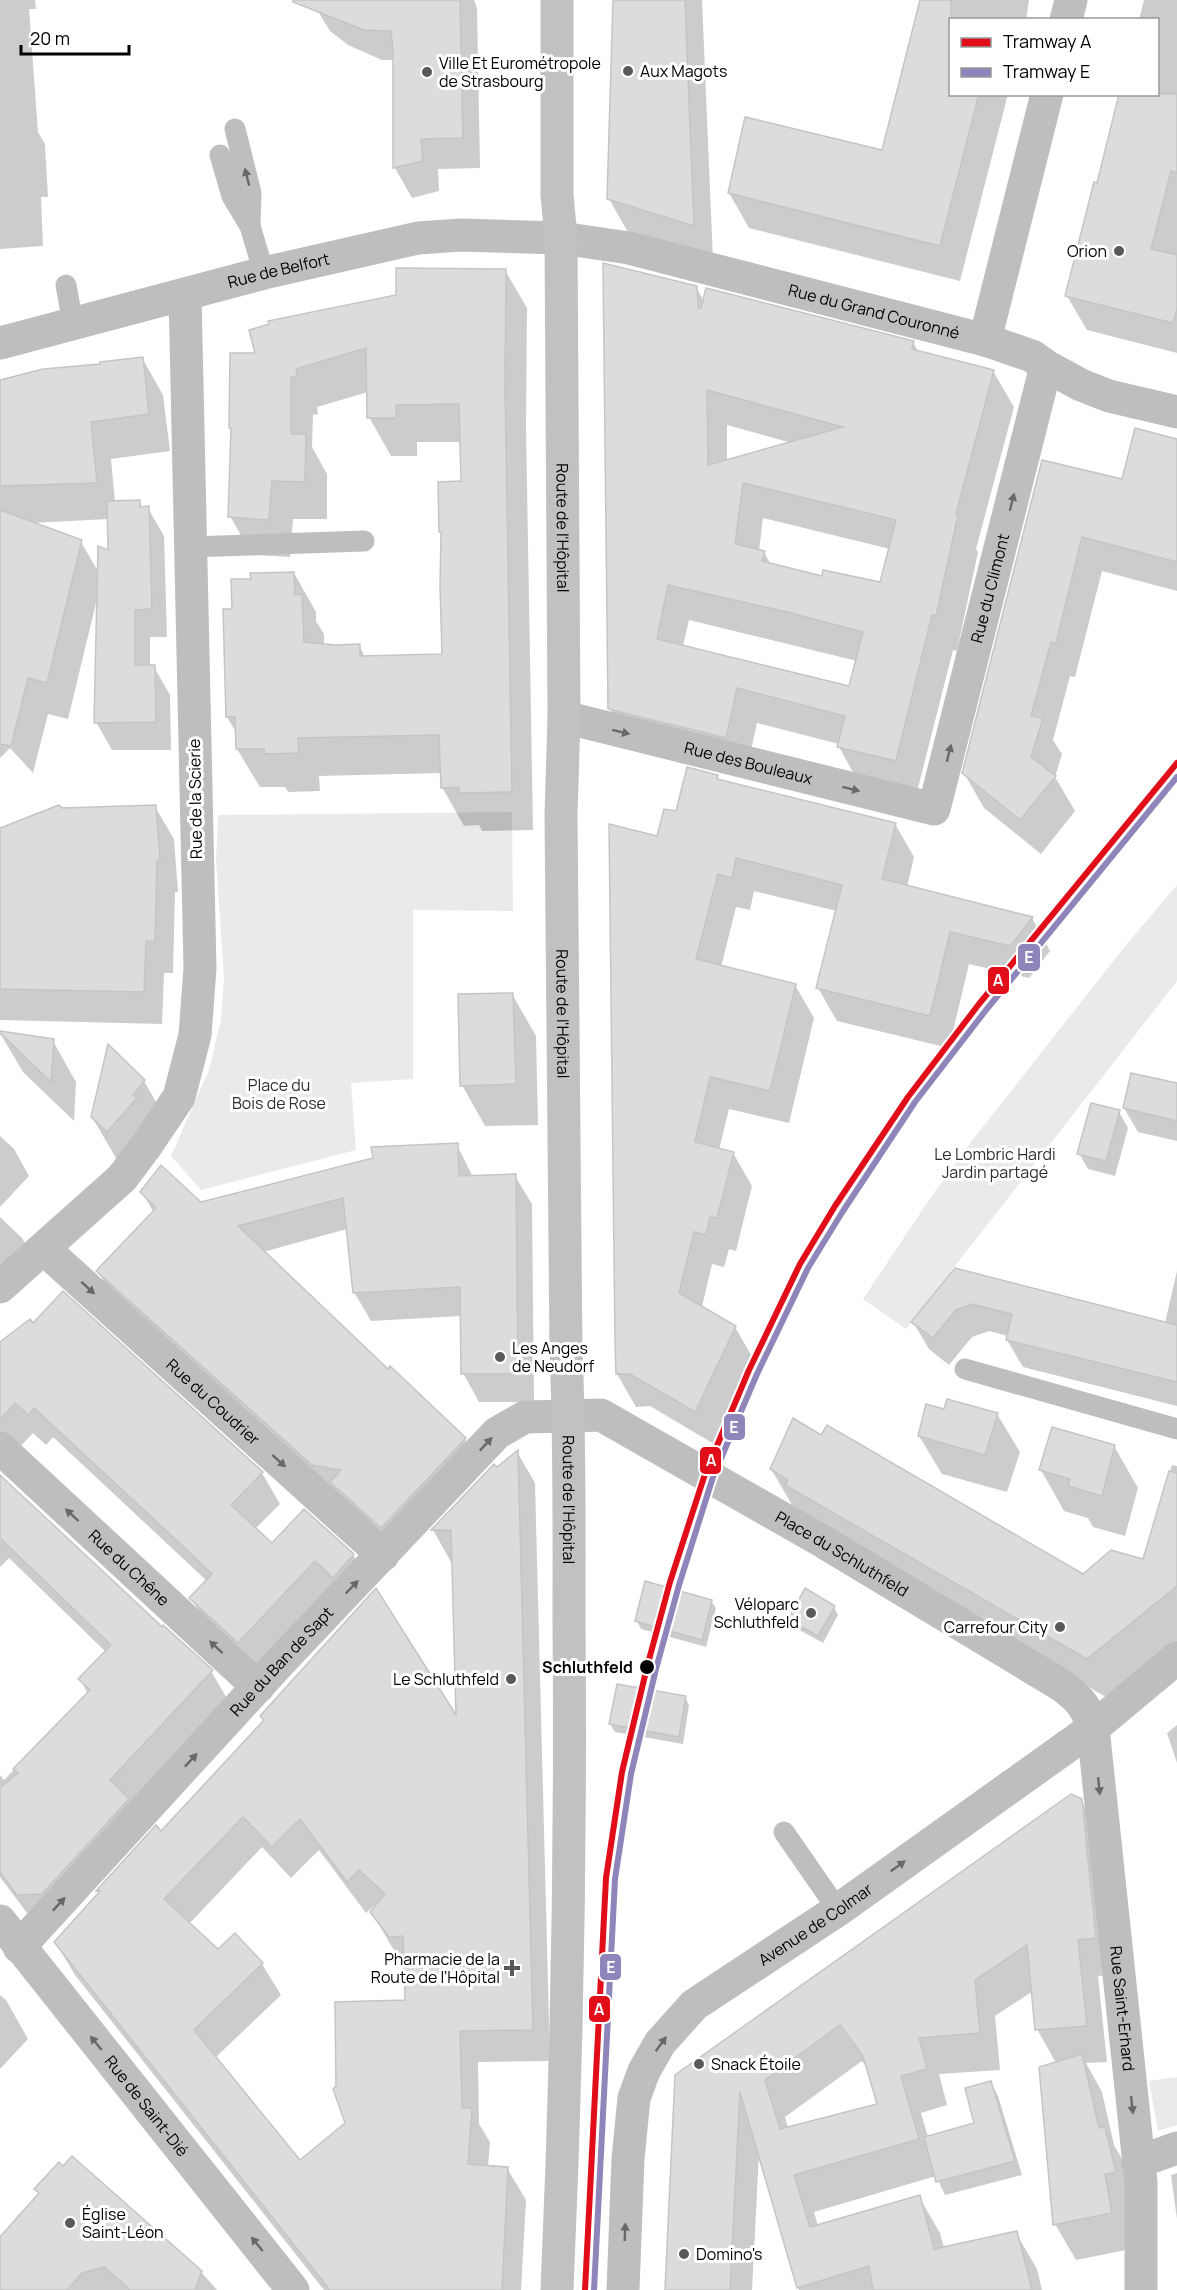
<svg xmlns="http://www.w3.org/2000/svg" width="1177" height="2290" font-family="Manrope,sans-serif">
	<style>
		.green { fill: #eaeaea }
		.shadow { fill: #0003; fill-rule: evenodd }
		.building { fill: #dcdcdc; stroke: #c5c5c5; stroke-width: 1.5; fill-rule: evenodd }
		.lines { fill: none; stroke-linecap: round; stroke-linejoin: round }
		.service { stroke: #bebebe; stroke-width: 21 }
		.minor { stroke: #bebebe; stroke-width: 33 }
		.tertiary { stroke: #bebebe; stroke-width: 33 }
		.secondary { stroke: #c1c1c1; stroke-width: 33 }
		.tram-1-casing { stroke: #fff; stroke-width: 10 }
		.tram-2-casing { stroke: #fff; stroke-width: 10 }
		.tram-1 { stroke: #e10d19; stroke-width: 6 }
		.tram-2 { stroke: #9085ba; stroke-width: 6 }
		.oneway { fill: #686868 }
		.poi-dot { fill: #595959; stroke: #fff; stroke-width: 2 }
		.stop-dot { fill: #000; stroke: #fff; stroke-width: 2 }
		.labels { text-anchor: middle; dominant-baseline: central; stroke-width: 6; stroke-linejoin: round; paint-order: stroke }
		.poi-label { font-size: 16px; fill: #000; stroke: #fff; text-anchor: start }
		.street-label { font-size: 16px; fill: #000; stroke: #fff }
		.park-label { font-size: 16px; fill: #2f2f2f; stroke: #fff }
		.stop-label { font-size: 16px; font-weight: bold; fill: #000; stroke: #fff; text-anchor: end }
		.line-badge { stroke: #fff; stroke-width: 2 }
		.badge-label { font-size: 16px; text-anchor: middle; font-weight: bold; fill: #fff }
	</style>
	<rect width="100%" height="100%" fill="#fff"/>
	<g class="green">
		<polygon points="512,812 513,911 413,910 413,1079 351,1083 356,1150 201,1190 171,1156 209,1070 221,1020 224,978 216,860 218,815"/>
		<polygon points="1177,885 1177,981 906,1329 863,1299 929,1200 971,1142 1126,945"/>
		<polygon points="1177,2077 1177,2125 1158,2131 1149,2081"/>
	</g>
	<g class="shadow">
		<polygon points="0,0 35,0 36,9 29,9 38,132 45,144 48,197 41,197 43,246 0,249"/>
		<polygon points="311,0 474,0 477,8 480,168 438,169 439,191 412,198 395,168 394,60 382,60 348,45 330,31"/>
		<polygon points="615,0 702,0 713,260 629,234 609,199"/>
		<polygon points="921,0 1029,0 1026,20 950,20 950,94 1008,94 960,281 749,228 729,193 883,152"/>
		<polygon points="1144,0 1177,0 1177,353 1087,330 1067,296 1098,185 1158,94 1158,20 1139,20"/>
		<polygon points="505,270 527,308 526,427 533,830 482,831 479,825 464,826 442,787 442,773 319,776 320,791 288,792 285,787 260,787 237,749 237,734 227,717 225,661 234,611 252,580 294,573 316,612 316,621 324,634 324,646 359,645 365,657 444,656 443,536 440,531 462,483 461,442 417,442 417,456 391,456 369,417 368,392 317,407 318,414 313,415 312,447 327,474 327,519 293,519 290,557 252,555 230,516 233,433 230,428 257,355 397,296"/>
		<path d="M696,287l8,14 209,41 6,11 74,18 21,36 -38,142 2,3 -21,99 -4,-1 -37,146 -57,-13 -20,-36v-3l-82,-21 -11,50 -116,-29 -21,-36zM727,425l65,18 -65,18zM763,518l127,31 -8,35 -59,-7 -52,-12 -7,-13 -5,-1zM689,620l168,41 -6,26 -168,-41z"/>
		<path d="M142,358l21,37 7,56 -59,8 4,43 24,-1 4,7h5l16,28 3,101h-17v30h4l16,28 1,55h-59l-16,-28 1,-123 -29,120 -20,-5 -15,59 -23,-25 -10,10v-376zM109,519v33l-10,21 -18,-31 -51,-19z"/>
		<polygon points="1177,441 1177,591 1102,571 1075,677 1070,676 1053,740 1062,754 1055,777 1075,811 1041,854 984,808 964,773 1043,462 1123,481"/>
		<polygon points="717,776 720,782 895,824 914,857 907,887 1032,918 1050,951 1029,978 969,964 949,1048 837,1021 818,988 837,911 754,891 750,910 736,907 721,967 795,985 814,1018 789,1123 729,1109 719,1150 733,1153 752,1186 736,1251 729,1249 724,1267 712,1264 702,1307 735,1327 754,1360 714,1444 650,1406 636,1407 617,1374 658,838 677,813"/>
		<polygon points="155,807 174,839 178,892 175,892 173,973 164,973 162,1024 0,1020 0,831 62,810"/>
		<polygon points="512,994 536,1036 538,1125 485,1126 462,1085"/>
		<polygon points="0,1033 53,1041 76,1082 74,1121 23,1072"/>
		<polygon points="144,1081 167,1121 130,1171 116,1158 92,1117"/>
		<polygon points="1177,1085 1177,1141 1138,1132 1124,1108"/>
		<polygon points="1119,1112 1128,1128 1115,1176 1088,1169 1079,1153"/>
		<polygon points="0,1136 14,1149 29,1176 0,1207"/>
		<polygon points="457,1145 473,1177 515,1176 532,1204 534,1402 479,1402 463,1373 462,1316 371,1321 354,1292 347,1229 263,1252 388,1371 390,1368 465,1439 482,1467 398,1556 114,1299 98,1271 154,1213 142,1192 200,1204"/>
		<polygon points="0,1217 22,1238 37,1265 0,1296"/>
		<polygon points="956,1269 1165,1323 1177,1271 1177,1406 1023,1367 1007,1340 1008,1336 989,1331 972,1337 949,1365 929,1349 913,1322"/>
		<polygon points="63,1293 262,1473 280,1504 255,1529 272,1545 304,1511 354,1556 371,1587 256,1672 209,1628 191,1598 207,1581 53,1437 46,1445 33,1433 0,1468 0,1346 33,1325"/>
		<polygon points="945,1411 997,1414 1020,1452 1007,1492 942,1474 919,1436"/>
		<polygon points="822,1437 1084,1576 1144,1561 1172,1465 1177,1466 1177,1645 1111,1700 810,1525 795,1510 771,1469"/>
		<polygon points="1114,1446 1138,1488 1125,1536 1093,1527 1088,1518 1064,1511 1041,1470"/>
		<path d="M517,1452l18,31 15,578 -72,1 1,62 11,18 -2,25 19,1 19,32 -5,90h-197l-249,-315 -19,-32 43,-49 -2,-3 59,-64 5,6 296,-113 -4,-159 -2,1 -18,-32 61,-64 3,3zM262,1847l29,31 28,-28 47,63 9,-8 1,2 -4,5 18,32 15,21 2,36 -60,123 -47,38 -85,-104 66,-63 -19,-31 -44,-13 -29,-27z"/>
		<polygon points="0,1477 155,1623 211,1671 229,1702 36,1925 0,1877 0,1775 4,1780 88,1694 80,1679 106,1652 9,1558 0,1567"/>
		<polygon points="711,1601 716,1608 706,1647 641,1629 637,1621"/>
		<polygon points="834,1607 838,1615 823,1643 794,1627 790,1620"/>
		<polygon points="685,1697 689,1705 683,1744 615,1732 610,1724"/>
		<polygon points="1177,1725 1177,1763 1167,1733"/>
		<path d="M1081,1800l21,37 14,138 -18,1 9,86 -21,1 16,29 12,53 11,19 6,85 -55,11 -21,-36 1,-161 -19,-34 -4,-38 -38,25 5,54 -61,4 8,31 -26,8 7,24 48,-13 15,-41 7,13 24,79 -77,20 -9,-19 -122,36 4,14 101,-29 21,36 4,15 72,-15 21,36 5,21h-243l-40,-136 -7,136h-85l10,-214zM862,2061l6,8 11,36 -91,23 -3,-11z"/>
		<polygon points="0,1995 6,2000 28,2039 0,2069"/>
		<polygon points="1177,2173 1177,2219 1171,2175"/>
		<polygon points="36,2189 201,2272 217,2290 0,2290 0,2239 40,2195"/>
	</g>
	<g class="building">
		<polygon points="293,0 460,0 463,138 421,139 423,161 393,168 393,50 391,31 364,30 293,2"/>
		<polygon points="613,0 685,0 694,226 607,199"/>
		<polygon points="920,0 951,0 951,94 979,94 940,246 728,193 745,117 882,150"/>
		<polygon points="1119,94 1177,94 1177,173 1171,171 1151,249 1177,255 1177,308 1173,323 1065,296 1094,182 1097,183"/>
		<path d="M603,263l94,23 1,22h3l5,-20 208,53 -2,8 82,21 -38,144 2,1 -22,101 -4,-1 -36,146 -59,-14 8,-31 -108,-28 -11,50 -118,-29zM707,390l136,37 -135,38zM743,483l153,37 -16,62 -57,-12 -1,6 -60,-15 3,-10 -30,-7zM668,585l119,27 76,20 -14,54 -192,-47z"/>
		<polygon points="396,268 506,269 505,387 512,792 459,793 459,787 441,788 439,735 298,738 299,753 265,754 264,749 236,749 235,717 226,717 223,609 232,609 231,579 251,579 250,573 294,572 295,595 302,594 304,642 335,645 360,644 360,656 442,654 440,586 441,532 439,532 438,482 461,481 459,404 396,405 396,418 367,418 366,348 296,369 297,376 291,377 291,434 306,434 305,482 272,481 269,520 228,517 231,428 229,428 230,353 255,353 249,330 269,324 268,321 396,295"/>
		<polygon points="143,357 149,414 91,422 97,483 0,486 0,380 43,369 100,364 100,362"/>
		<polygon points="1135,428 1177,439 1177,562 1082,537 1056,643 1051,642 1031,716 1043,718 1031,757 1056,776 1020,820 962,773 1042,460 1122,479"/>
		<polygon points="140,500 140,507 149,506 152,609 135,610 135,665 155,665 156,722 94,723 98,546 108,550 107,501"/>
		<polygon points="0,510 82,540 47,683 28,678 11,746 0,744"/>
		<polygon points="687,767 718,775 717,779 896,823 882,879 1033,917 1010,946 950,932 930,1016 816,988 842,885 736,858 732,878 718,874 696,959 796,984 770,1091 710,1077 695,1142 734,1152 717,1218 710,1217 706,1235 694,1232 679,1293 736,1326 695,1412 630,1374 616,1374 615,1341 609,824 657,836 664,809 676,811"/>
		<polygon points="59,805 62,808 156,805 160,860 157,861 155,942 146,941 144,992 0,989 0,828"/>
		<polygon points="513,993 516,1084 460,1086 458,994"/>
		<polygon points="0,1031 54,1039 51,1082 0,1033"/>
		<polygon points="108,1044 145,1080 133,1095 137,1098 107,1132 91,1117"/>
		<polygon points="1131,1073 1177,1083 1177,1121 1123,1108"/>
		<polygon points="1091,1103 1120,1110 1106,1161 1077,1154"/>
		<polygon points="458,1143 459,1176 516,1174 518,1374 461,1374 460,1287 353,1293 343,1198 238,1226 388,1369 390,1366 466,1438 381,1528 330,1482 341,1470 312,1465 96,1271 156,1208 140,1192 161,1165 201,1202 373,1158 371,1147"/>
		<polygon points="955,1268 1177,1325 1177,1382 1006,1340 1012,1314 972,1304 956,1310 933,1338 911,1322"/>
		<polygon points="63,1291 263,1472 231,1505 272,1543 304,1509 354,1554 333,1578 315,1561 238,1643 189,1598 212,1574 172,1536 34,1408 28,1415 15,1403 0,1419 0,1342 30,1319 33,1323"/>
		<polygon points="947,1399 998,1413 985,1455 918,1436 926,1404 944,1409"/>
		<polygon points="793,1418 821,1435 827,1425 1083,1574 1111,1550 1143,1559 1169,1471 1177,1473 1177,1586 1087,1659 785,1485 788,1480 770,1469"/>
		<polygon points="1052,1427 1115,1445 1102,1496 1068,1486 1070,1479 1039,1470"/>
		<path d="M518,1450l15,580 -73,1 2,77h10l-4,56 40,3 -6,123h-172l-276,-348 46,-51h-4l60,-66 5,6 103,-111 -4,-4 116,-128 80,127 -5,-185h-20l63,-66 3,3zM243,1817l29,30 28,-28 47,63 12,-12 26,24 -15,18 19,25 14,-1 2,64 -70,2 1,84 -3,3 12,34 -45,37 -106,-130 69,-67 -28,-30 -17,16 -54,-50z"/>
		<polygon points="0,1475 156,1621 162,1627 163,1625 213,1670 110,1780 129,1799 42,1894 17,1895 0,1872 0,1788 18,1773 13,1769 90,1690 78,1679 111,1645 0,1538"/>
		<polygon points="645,1581 712,1600 702,1640 635,1621"/>
		<polygon points="805,1588 835,1606 818,1636 788,1620"/>
		<polygon points="617,1684 686,1696 679,1737 609,1724"/>
		<path d="M1071,1794l11,5 14,139 -18,2 9,86 -52,4 -8,-85 -52,35 5,53 -61,5 8,31 -26,7 18,63 -125,36 16,52 110,-32 14,54 83,-18 15,59h-159l-4,-24 -72,22 -57,-196 -10,198h-65l10,-215zM840,2025l23,31 14,48 -97,25 -15,-49z"/>
		<polygon points="1082,2054 1099,2128 1105,2127 1116,2172 1105,2174 1112,2213 1053,2225 1039,2067"/>
		<polygon points="991,2081 1015,2161 936,2182 924,2137 974,2123 965,2088"/>
		<polygon points="72,2156 202,2271 195,2290 130,2290 105,2267 82,2273 67,2290 0,2290 0,2237 39,2193 34,2189 59,2162 63,2166"/>
	</g>
	<g class="lines">
		<g class="service">
			<polyline points="235,129 251,193 250,225"/>
			<polyline points="220,155 232,196 250,226 264,273"/>
			<polyline points="66,285 73,324"/>
			<polyline points="191,547 364,541"/>
			<polyline points="965,1369 1177,1429"/>
			<polyline points="784,1832 838,1910"/>
		</g>
		<g class="minor">
			<polyline points="1066,20 1071,0"/>
			<polyline points="985,340 1047,94"/>
			<path id="s1" d="M0,343l264,-70 154,-35 43,-3 100,3 68,10 356,92 47,16 14,10 35,19 28,11 68,16"/>
			<path id="s2" d="M564,717l370,92 112,-443"/>
			<path id="s3" d="M44,1249l339,306"/>
			<polyline points="0,1287 122,1178 146,1146 179,1097 195,1035 200,968 185,294"/>
			<path id="s4" d="M0,1448l258,239"/>
			<path id="s5" d="M1093,1728l48,455v107"/>
			<path id="s6" d="M0,1921l293,369"/>
			<path id="s7" d="M19,1947l262,-286 216,-228 28,-16 44,-1"/>
			<polyline points="1138,2162 1177,2148"/>
		</g>
		<g class="tertiary">
			<path id="s8" d="M569,1416l32,-1 221,126 239,144c19,14 25,21 32,43"/>
			<path id="s9" d="M623,2290l5,-131 6,-61 10,-27 16,-28 34,-38 144,-95 255,-182 84,-70"/>
		</g>
		<path class="secondary" id="s10" d="M557,0v195l4,43 3,479 -3,98 5,537c4,89 3,179 3,269 2,223 -2,446 -12,669"/>
		<g class="tram-1-casing">
			<polyline id="tram-1" points="585,2290 606,1878 622,1772 647,1667 670,1582 705,1474 749,1370 800,1264 835,1206 908,1097 979,1004 1177,763"/>
		</g>
		<g class="tram-2-casing">
			<polyline id="tram-2" points="594,2290 615,1879 631,1774 656,1669 679,1585 713,1477 757,1374 808,1268 843,1211 915,1102 986,1010 1177,777"/>
		</g>
		<use href="#tram-1" class="tram-1"/>
		<use href="#tram-2" class="tram-2"/>
	</g>
	<defs><path id="oneway-solid" d="M-6-.8H1V-3.2L6.5 0L1 3.2V.8H-6Z" transform="scale(1.5)"/></defs>
	<g class="oneway">
		<use href="#oneway-solid" transform="translate(247 177) rotate(-104)"/>
		<use href="#oneway-solid" transform="translate(1012 502) rotate(-76)"/>
		<use href="#oneway-solid" transform="translate(621 732) rotate(14)"/>
		<use href="#oneway-solid" transform="translate(949 753) rotate(-76)"/>
		<use href="#oneway-solid" transform="translate(851 789) rotate(14)"/>
		<use href="#oneway-solid" transform="translate(88 1288) rotate(42)"/>
		<use href="#oneway-solid" transform="translate(486 1444) rotate(-47)"/>
		<use href="#oneway-solid" transform="translate(279 1461) rotate(42)"/>
		<use href="#oneway-solid" transform="translate(72 1515) rotate(-137)"/>
		<use href="#oneway-solid" transform="translate(352 1587) rotate(-46)"/>
		<use href="#oneway-solid" transform="translate(216 1647) rotate(-137)"/>
		<use href="#oneway-solid" transform="translate(191 1760) rotate(-47)"/>
		<use href="#oneway-solid" transform="translate(1099 1786) rotate(84)"/>
		<use href="#oneway-solid" transform="translate(898 1866) rotate(-36)"/>
		<use href="#oneway-solid" transform="translate(59 1904) rotate(-47)"/>
		<use href="#oneway-solid" transform="translate(96 2043) rotate(-129)"/>
		<use href="#oneway-solid" transform="translate(661 2044) rotate(-54)"/>
		<use href="#oneway-solid" transform="translate(1132 2105) rotate(84)"/>
		<use href="#oneway-solid" transform="translate(625 2232) rotate(-88)"/>
		<use href="#oneway-solid" transform="translate(257 2244) rotate(-129)"/>
	</g>
	<g class="poi-dot">
		<circle cx="628" cy="71" r="6"/>
		<circle cx="427" cy="72" r="6"/>
		<circle cx="1119" cy="251" r="6"/>
		<circle cx="500" cy="1357" r="6"/>
		<circle cx="811" cy="1613" r="6"/>
		<circle cx="1060" cy="1627" r="6"/>
		<circle cx="511" cy="1679" r="6"/>
		<path d="M509 1959h6v6h6v6h-6v6h-6v-6h-6v-6h6z"/>
		<circle cx="699" cy="2064" r="6"/>
		<circle cx="70" cy="2223" r="6"/>
		<circle cx="684" cy="2254" r="6"/>
	</g>
	<circle class="stop-dot" cx="647" cy="1667" r="8"/>
	<g class="labels">
		<g class="poi-label">
			<text x="439" y="63">Ville Et Eurométropole<tspan x="439" dy="18">de Strasbourg</tspan></text>
			<text x="640" y="71">Aux Magots</text>
			<text x="1107" y="251" text-anchor="end">Orion</text>
			<text x="512" y="1348">Les Anges<tspan x="512" dy="18">de Neudorf</tspan></text>
			<text x="799" y="1604" text-anchor="end">Véloparc<tspan x="799" dy="18">Schluthfeld</tspan></text>
			<text x="1048" y="1627" text-anchor="end">Carrefour City</text>
			<text x="499" y="1679" text-anchor="end">Le Schluthfeld</text>
			<text x="500" y="1959" text-anchor="end">Pharmacie de la<tspan x="500" dy="18">Route de l’Hôpital</tspan></text>
			<text x="711" y="2064">Snack Étoile</text>
			<text x="82" y="2214">Église<tspan x="82" dy="18">Saint-Léon</tspan></text>
			<text x="696" y="2254">Domino's</text>
		</g>
		<g class="street-label">
			<text stroke="none"><textPath href="#s1" startOffset="288">Rue de Belfort</textPath></text>
			<text stroke="none"><textPath href="#s1" startOffset="896">Rue du Grand Couronné</textPath></text>
			<text stroke="none"><textPath href="#s10" startOffset="528">Route de l'Hôpital</textPath></text>
			<text stroke="none"><textPath href="#s2" startOffset="609">Rue du Climont</textPath></text>
			<text stroke="none"><textPath href="#s2" startOffset="190">Rue des Bouleaux</textPath></text>
			<text transform="translate(195 799) rotate(-91)">Rue de la Scierie</text>
			<text stroke="none"><textPath href="#s10" startOffset="1014">Route de l'Hôpital</textPath></text>
			<text stroke="none"><textPath href="#s3" startOffset="228">Rue du Coudrier</textPath></text>
			<text stroke="none"><textPath href="#s10" startOffset="1500">Route de l'Hôpital</textPath></text>
			<text stroke="none"><textPath href="#s8" startOffset="310">Place du Schluthfeld</textPath></text>
			<text stroke="none"><textPath href="#s4" startOffset="176">Rue du Chêne</textPath></text>
			<text stroke="none"><textPath href="#s7" startOffset="388">Rue du Ban de Sapt</textPath></text>
			<text stroke="none"><textPath href="#s9" startOffset="450">Avenue de Colmar</textPath></text>
			<text stroke="none"><textPath href="#s5" startOffset="282">Rue Saint-Erhard</textPath></text>
			<text stroke="none"><textPath href="#s6" startOffset="236">Rue de Saint-Dié</textPath></text>
		</g>
		<g class="park-label">
			<text x="279" y="1085">Place du<tspan x="279" dy="18">Bois de Rose</tspan></text>
			<text x="995" y="1154">Le Lombric Hardi<tspan x="995" dy="18">Jardin partagé</tspan></text>
		</g>
		<g class="stop-label">
			<text x="633" y="1667">Schluthfeld</text>
		</g>
	</g>
	<g class="line-badge">
		<rect x="1017" y="943" width="24" height="29" rx="6" fill="#9085ba"/>
		<rect x="987" y="966" width="23" height="29" rx="6" fill="#e10d19"/>
		<rect x="723" y="1413" width="23" height="28" rx="6" fill="#9085ba"/>
		<rect x="699" y="1446" width="23" height="29" rx="6" fill="#e10d19"/>
		<rect x="599" y="1953" width="23" height="28" rx="6" fill="#9085ba"/>
		<rect x="588" y="1995" width="23" height="28" rx="6" fill="#e10d19"/>
	</g>
	<g class="badge-label">
		<text x="1029" y="963">E</text>
		<text x="998" y="986">A</text>
		<text x="734" y="1433">E</text>
		<text x="711" y="1466">A</text>
		<text x="611" y="1973">E</text>
		<text x="599" y="2015">A</text>
	</g>
	<rect x="949" y="18" width="210" height="78" fill="#ffffff" stroke="#999999" stroke-width="1.5"/>
	<rect x="961" y="38" width="30" height="9" fill="#e10d19" stroke="#999999" stroke-width="1.5"/>
	<text x="1003" y="48" font-size="18" fill="#000000">Tramway A</text>
	<rect x="961" y="68" width="30" height="9" fill="#9085ba" stroke="#999999" stroke-width="1.5"/>
	<text x="1003" y="78" font-size="18" fill="#000000">Tramway E</text>
	<path d="M21 45v9h108v-9" fill="none" stroke="#000000" stroke-width="3"/>
	<text x="30" y="45" font-size="18" fill="#000000" stroke="#ffffff" stroke-width="4.5" paint-order="stroke">20 m</text>
</svg>
